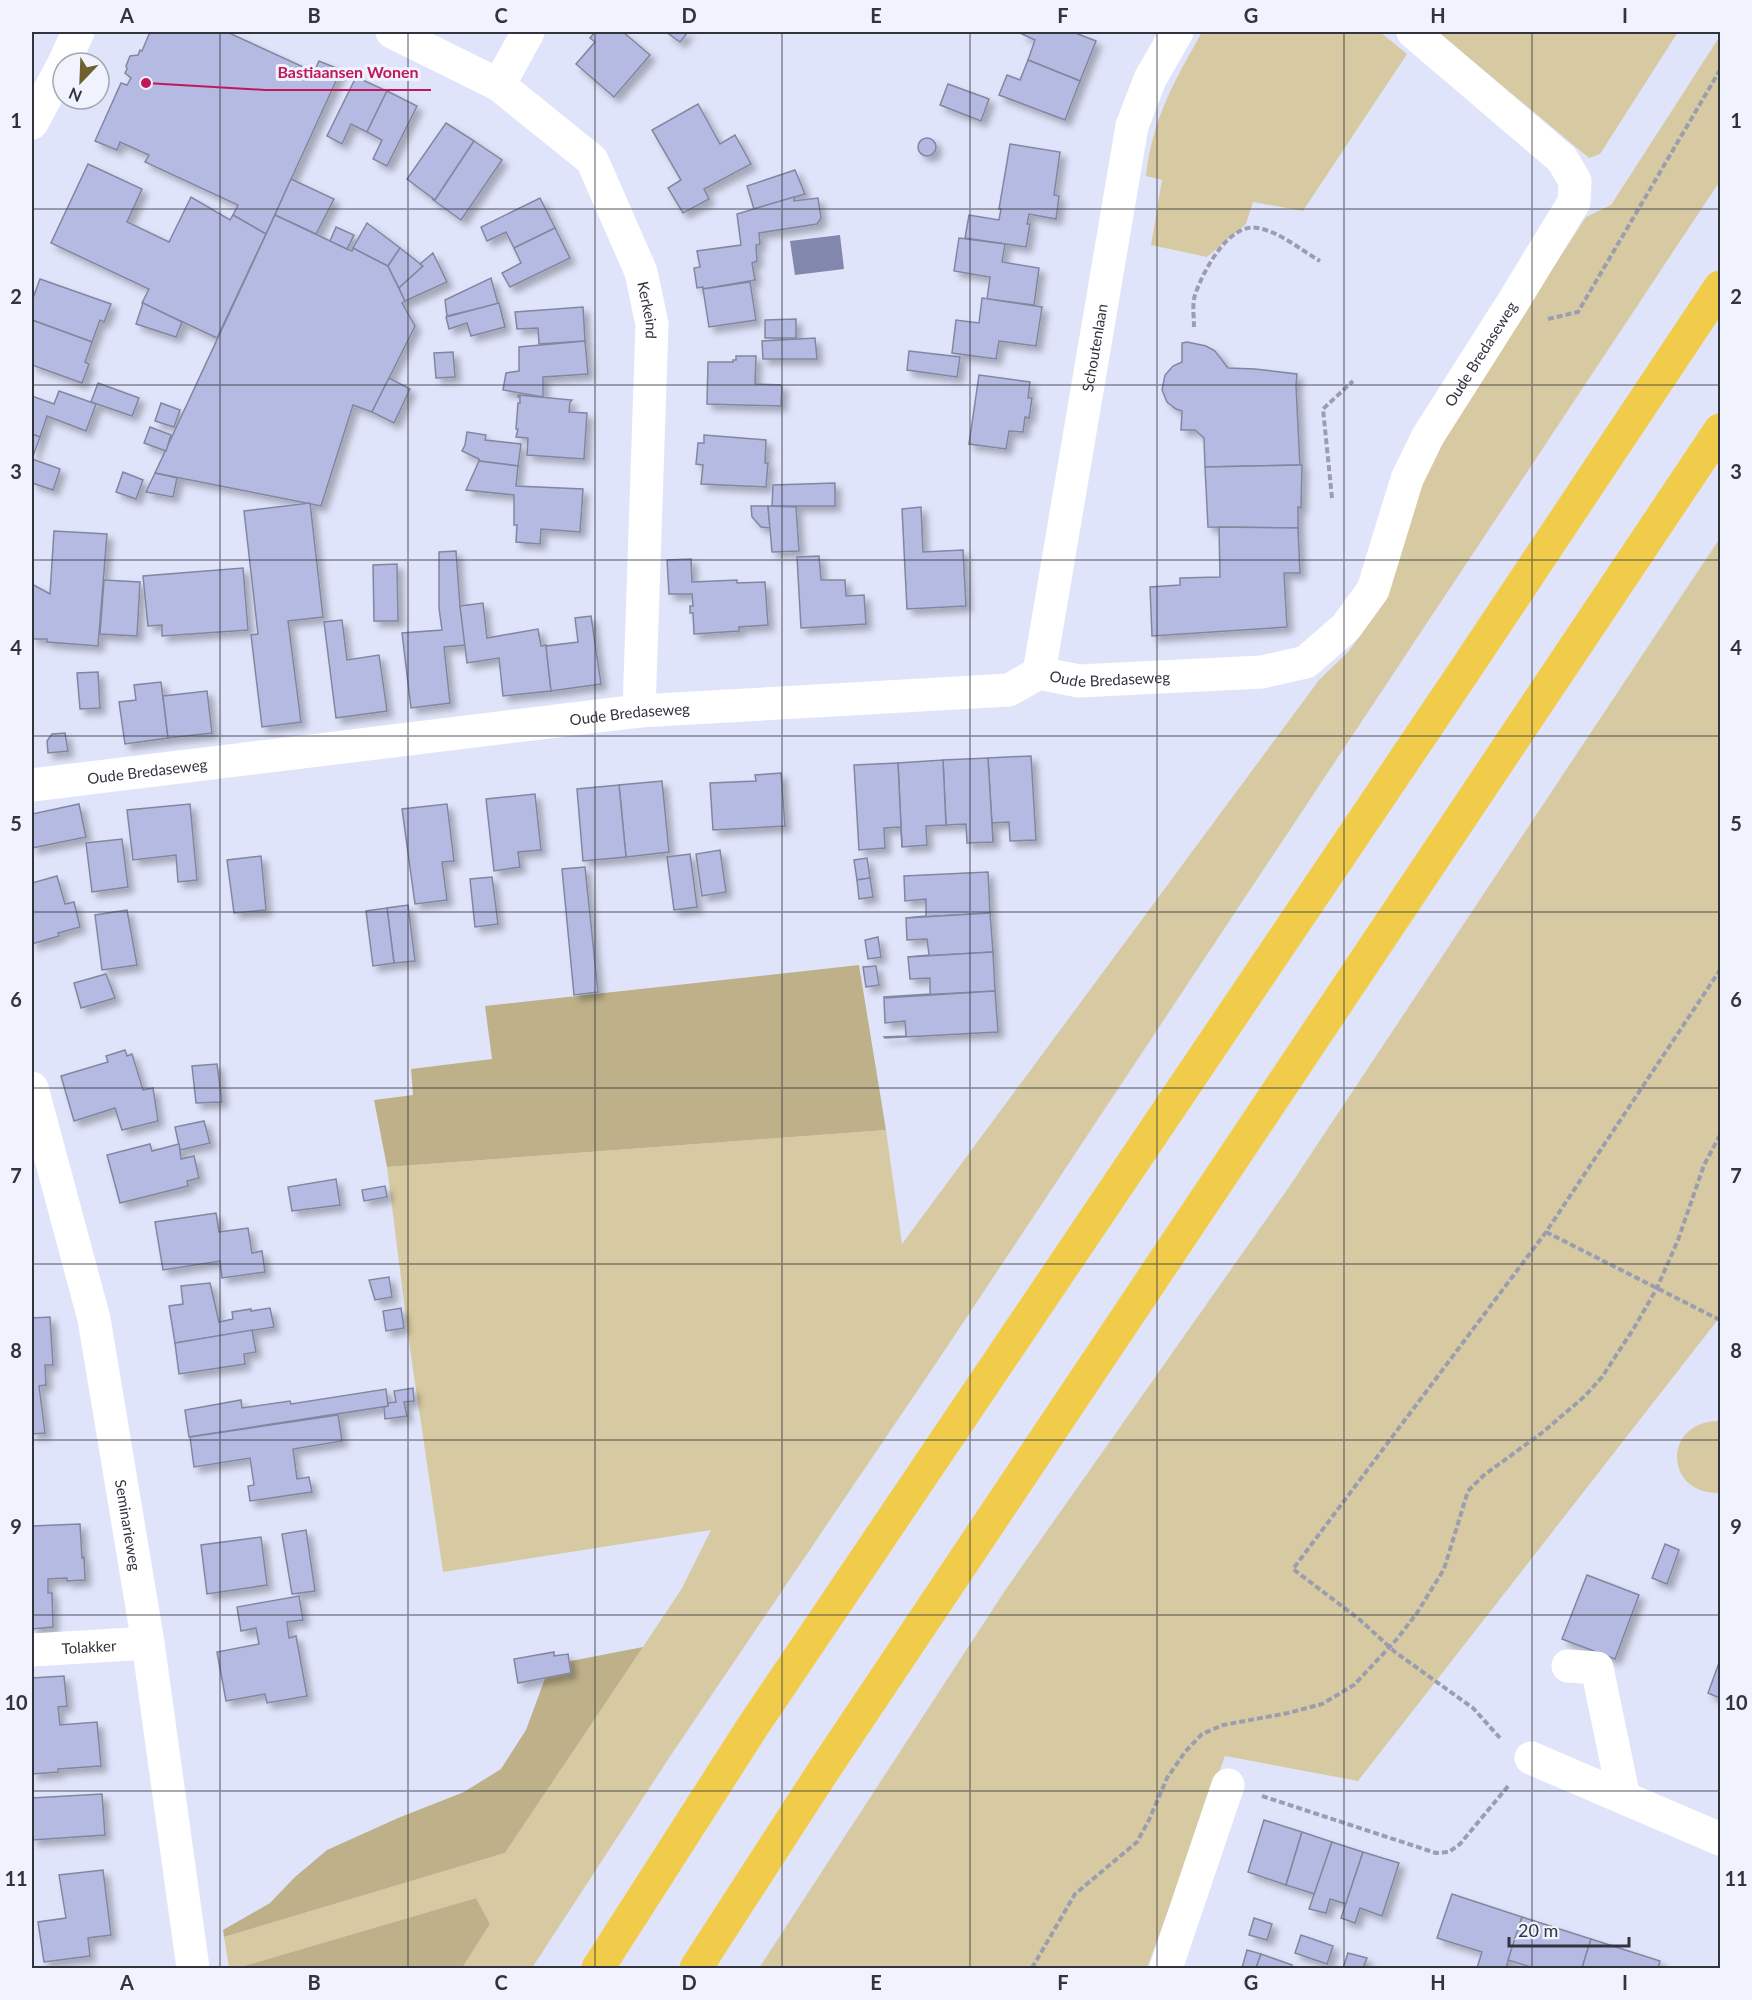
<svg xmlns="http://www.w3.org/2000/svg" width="1752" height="2000" font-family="Lato,sans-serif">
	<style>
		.green { fill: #d7caa2 }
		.forest { fill: #beb189 }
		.water { fill: #8288ad }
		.building { fill: #b4bae2; stroke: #8287a0; stroke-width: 1.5; filter: url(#shadow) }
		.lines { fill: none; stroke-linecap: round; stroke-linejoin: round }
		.path { stroke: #9a9eaf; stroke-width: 4; stroke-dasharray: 6 3; stroke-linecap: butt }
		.minor { stroke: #fff; stroke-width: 33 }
		.highway { stroke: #f1cc4b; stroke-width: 33 }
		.grid { fill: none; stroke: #31333d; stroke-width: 1.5; stroke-opacity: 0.55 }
		.labels { text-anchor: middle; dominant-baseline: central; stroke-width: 6; stroke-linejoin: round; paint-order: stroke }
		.street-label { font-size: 15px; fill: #31333d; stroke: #f0f2fd }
		.leader { fill: none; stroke: #c2185b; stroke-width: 2 }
		.callout-dot { fill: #c2185b; stroke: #f0f2fd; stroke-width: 2 }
		.callout-label { font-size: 16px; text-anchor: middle; font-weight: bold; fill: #c2185b; stroke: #f0f2fd; stroke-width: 6; stroke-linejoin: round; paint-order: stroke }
		.neatline { fill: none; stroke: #31333d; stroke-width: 2 }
		.grid-label { font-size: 20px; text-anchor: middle; font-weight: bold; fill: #31333d }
	</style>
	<defs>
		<filter id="shadow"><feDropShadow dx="5.5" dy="5.5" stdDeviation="3" flood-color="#0004"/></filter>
	</defs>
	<rect width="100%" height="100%" fill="#e0e4fa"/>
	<g class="green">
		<path d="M1202,32h178l27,22 -104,157 -50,-9 -7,22 -39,33 -56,-12 11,-65 -16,-4c6,-57 29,-96 56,-144z"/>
		<polygon points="1438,32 1678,32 1600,154 1589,158"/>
		<polygon points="1720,36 1720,181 947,1347 669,1758 532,1968 462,1968 490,1924 476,1898 237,1968 229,1968 224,1937 505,1853 681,1590 711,1530 443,1572 409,1342 387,1167 886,1130 902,1244 1319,680 1349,651 1378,610 1417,485 1446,432 1586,217 1611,205"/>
		<polygon points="1720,538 1720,1317 1358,1781 1225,1756 1147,1968 759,1968 1006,1589 1289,1187"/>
		<path d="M1718,1421l2,1v71c-56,2 -58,-71 -2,-72z"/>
	</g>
	<g class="forest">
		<polygon points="859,965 886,1130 387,1167 374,1100 413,1095 411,1069 492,1059 485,1006"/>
		<polygon points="643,1647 505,1853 224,1937 223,1930 270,1903 295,1877 327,1850 398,1818 464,1792 501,1769 526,1730 550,1665"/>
		<polygon points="476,1898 490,1924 462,1968 237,1968"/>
	</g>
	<polygon class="water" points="840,235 844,269 795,275 790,241"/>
	<g class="building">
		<polygon points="150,32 227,32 314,72 319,61 341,70 266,234 233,215 238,205 145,162 149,155 120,142 117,150 95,141 121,83 127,85 131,78 125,73 127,69 126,66 130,56 138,55 140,50 142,51"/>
		<polygon points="595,32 623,32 650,55 614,97 576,64 595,42 590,38"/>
		<polygon points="666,32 688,32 680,42"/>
		<polygon points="1022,32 1073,32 1096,41 1080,81 1028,60 1035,40 1022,34"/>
		<polygon points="1028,60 1080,81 1065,120 999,95 1007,75 1020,80"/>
		<polygon points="356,77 387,91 367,132 351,124 342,144 327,136"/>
		<polygon points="948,84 989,99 981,121 940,105"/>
		<polygon points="387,91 417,106 387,166 373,159 382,140 367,132"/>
		<polygon points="698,104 720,144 735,135 751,164 704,189 709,199 683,213 668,188 681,180 652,130"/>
		<polygon points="446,123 474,141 435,200 407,179"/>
		<circle cx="927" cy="147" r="9"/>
		<polygon points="474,141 502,160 461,220 432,199 435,200"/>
		<polygon points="1010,144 1060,152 1054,195 1059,196 1056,219 1029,214 1027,224 1030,224 1026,247 965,238 969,215 999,220 1001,209 999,209"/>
		<polygon points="88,164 142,189 127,222 169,242 191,197 230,220 233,215 266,234 217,338 142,303 149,289 51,243"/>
		<polygon points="795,170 805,194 754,209 747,186"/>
		<polygon points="291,179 334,199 316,234 275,215"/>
		<polygon points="794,197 794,201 818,198 821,218 817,224 759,233 760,244 756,245 757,261 752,263 755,280 703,289 703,287 697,288 694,268 700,267 697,251 741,245 737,214"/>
		<polygon points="540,198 555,228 514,248 506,232 487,241 481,227"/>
		<polygon points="275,215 347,249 352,251 353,248 388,266 405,301 402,303 415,326 372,412 353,405 321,506 155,473"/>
		<polygon points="367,223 400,248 388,266 353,248"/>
		<polygon points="336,227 354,235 347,249 330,241"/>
		<polygon points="555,228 570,258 510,287 502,273 521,263 514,248"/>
		<polygon points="959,238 1005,244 1002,262 1039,268 1034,305 987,299 990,277 954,271"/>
		<polygon points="400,248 423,266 399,288 388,266"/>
		<polygon points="433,253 447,282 405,301 399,288 423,266 420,264"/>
		<polygon points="491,278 498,304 447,316 445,300"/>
		<polygon points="40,279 111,304 104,322 100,320 92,342 32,320 32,301"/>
		<polygon points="750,282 756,320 709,327 703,289"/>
		<polygon points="982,298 1042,307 1036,346 999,341 996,359 952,353 956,320 979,323"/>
		<polygon points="143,303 182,322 176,337 136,324"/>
		<polygon points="499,303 505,327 471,336 467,323 449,329 446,317"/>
		<polygon points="583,307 585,341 539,344 538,328 517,329 515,312"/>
		<polygon points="796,319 796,338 765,338 765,320"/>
		<polygon points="32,320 92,342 85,362 89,364 82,383 32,365"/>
		<polygon points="815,338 817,359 763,359 762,341"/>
		<polygon points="585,341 588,374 543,377 543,397 503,390 506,373 519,371 519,347"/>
		<polygon points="1187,342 1206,346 1215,351 1228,368 1255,369 1297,374 1296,386 1300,465 1205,467 1204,438 1195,430 1181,430 1182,411 1176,409 1167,402 1162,390 1165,375 1173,366 1182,362 1182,343"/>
		<polygon points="909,351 960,357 957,377 907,370"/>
		<polygon points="453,352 455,377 436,378 434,353"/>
		<polygon points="736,356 756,356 755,384 782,385 781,406 707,404 708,362 733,362 733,360 736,360"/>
		<polygon points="979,375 1030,382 1028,398 1032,398 1029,418 1025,417 1023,432 1009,431 1006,449 969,444"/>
		<polygon points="389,378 410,389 394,423 372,412"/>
		<polygon points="98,383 139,398 132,416 91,402"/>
		<polygon points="59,391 96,404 86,431 47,416 40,437 32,434 32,396 54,404"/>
		<polygon points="518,395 572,400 570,402 569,412 587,413 584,459 527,455 528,438 516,437 518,429 516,429 518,403 520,403 520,397 518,397"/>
		<polygon points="161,403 180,410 174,427 155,421"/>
		<polygon points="150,427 171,435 166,451 144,443"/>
		<polygon points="467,432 486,435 485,440 521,444 518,466 479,461 479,459 462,451 465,445"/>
		<polygon points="32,434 40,437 32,459 60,469 53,490 32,483"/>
		<polygon points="704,435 766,440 765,463 768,463 766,487 701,484 703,465 696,464 698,443 704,443"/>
		<polygon points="479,461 518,466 516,486 583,489 580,532 541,529 540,544 516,542 517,525 514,525 514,495 466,490"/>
		<polygon points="1300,465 1302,465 1301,508 1298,507 1298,528 1208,527 1205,467"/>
		<polygon points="123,472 143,480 136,499 116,492"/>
		<polygon points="155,473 177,478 173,497 146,492"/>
		<polygon points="835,483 835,506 772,506 773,485"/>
		<polygon points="310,503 323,617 288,621 301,722 262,727 251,635 258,634 244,511"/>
		<polygon points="751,506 768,506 770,528 761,527 752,517"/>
		<polygon points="768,506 796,507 799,551 772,552"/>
		<polygon points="921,507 923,552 963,550 966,606 907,609 902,509"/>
		<polygon points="1219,527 1298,528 1300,573 1284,573 1287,627 1152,636 1150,587 1180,585 1180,578 1220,577"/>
		<polygon points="54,531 107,534 98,646 47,642 47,639 32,639 32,584 50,594"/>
		<polygon points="456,551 460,606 466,645 444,647 450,703 411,708 402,633 442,630 439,608 439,552"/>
		<polygon points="819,556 821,580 845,580 846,596 864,595 866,624 801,628 797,557"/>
		<polygon points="691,559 692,582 737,580 737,583 765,582 768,625 739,627 739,631 694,634 693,613 690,613 690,606 693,606 692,594 669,594 667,560"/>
		<polygon points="397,564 398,621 374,621 373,565"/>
		<polygon points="243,568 248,630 162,636 162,625 148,626 143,576"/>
		<polygon points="104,580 140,582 137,636 100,634"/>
		<polygon points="483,603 487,638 538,629 541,646 546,645 551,691 503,696 499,658 467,663 460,606"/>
		<polygon points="591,616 601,684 551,691 546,646 578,642 575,618"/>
		<polygon points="342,620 347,660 379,655 387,711 336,718 324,622"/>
		<polygon points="98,672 100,708 80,709 77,673"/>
		<polygon points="161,682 168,738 125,744 119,702 136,700 134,685"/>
		<polygon points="207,691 212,733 168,738 163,696"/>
		<polygon points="65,733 68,751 48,753 47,741 52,734"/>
		<polygon points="1031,756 1036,840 1010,841 1009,822 992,823 993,842 988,758"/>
		<polygon points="988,758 993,842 967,843 966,824 946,825 943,760"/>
		<polygon points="943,760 946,825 926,826 927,845 902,847 898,763"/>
		<polygon points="898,763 902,847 901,827 884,828 885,848 859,850 854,765"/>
		<polygon points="781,773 785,826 713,830 710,783 756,781 755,775"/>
		<polygon points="662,781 669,852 626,857 619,785"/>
		<polygon points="619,785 626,857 583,861 577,789"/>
		<polygon points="535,794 541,850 518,852 520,867 494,871 486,799"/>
		<polygon points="79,804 86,837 32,848 32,814"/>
		<polygon points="190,804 197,880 178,882 176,855 133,860 127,810"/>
		<polygon points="447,804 454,861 442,862 447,900 415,904 402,809"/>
		<polygon points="122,839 128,887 92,892 86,843"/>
		<polygon points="720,850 726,892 702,896 696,854"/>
		<polygon points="690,854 697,907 674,910 667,857"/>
		<polygon points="261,856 266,910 234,913 227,860"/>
		<polygon points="867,858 870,878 857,880 854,860"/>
		<polygon points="585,867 598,992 574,995 562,869"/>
		<polygon points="988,872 990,913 906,918 926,916 926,899 905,901 904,876"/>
		<polygon points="57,876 65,904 74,902 80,927 58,933 59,936 32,944 32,883"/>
		<polygon points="492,877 498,924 475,927 470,879"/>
		<polygon points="870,878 873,897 859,899 857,880"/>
		<polygon points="408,905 415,961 394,963 387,908"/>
		<polygon points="387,908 394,963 373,966 366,911"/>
		<polygon points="127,910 137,965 102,970 95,915"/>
		<polygon points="990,913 993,952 908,957 929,955 927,939 907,940 906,918"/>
		<polygon points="878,937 881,957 868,959 865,940"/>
		<polygon points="993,952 995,991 883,997 930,994 930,978 910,979 908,957"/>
		<polygon points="876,966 879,985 866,987 863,967"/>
		<polygon points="106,974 115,998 81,1008 74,983"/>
		<polygon points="995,991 998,1032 885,1038 884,1037 906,1036 905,1021 885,1023 884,998"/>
		<polygon points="125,1050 127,1056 132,1054 143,1090 153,1088 158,1121 122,1130 115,1108 74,1121 61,1076 108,1062 106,1056"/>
		<polygon points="217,1064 222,1102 196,1103 192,1066"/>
		<polygon points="204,1121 210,1143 180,1150 175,1127"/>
		<polygon points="150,1144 152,1151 179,1144 181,1159 194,1156 199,1178 187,1181 188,1186 120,1203 107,1155"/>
		<polygon points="336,1179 340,1205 292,1211 288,1187"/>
		<polygon points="385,1186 387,1197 364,1201 362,1190"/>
		<polygon points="216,1213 219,1232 248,1228 252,1253 262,1251 265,1272 222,1278 220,1261 163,1270 155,1222"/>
		<polygon points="389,1277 392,1297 375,1300 369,1280"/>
		<polygon points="210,1283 219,1322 233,1319 232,1312 251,1309 251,1311 270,1308 274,1327 175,1343 169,1306 183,1304 181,1286"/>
		<polygon points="401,1308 404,1328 386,1331 383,1311"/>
		<polygon points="50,1317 53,1365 45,1365 46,1385 39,1386 45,1433 32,1434 32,1318"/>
		<polygon points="252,1330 256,1352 244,1354 245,1364 179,1374 175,1343"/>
		<polygon points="413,1388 414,1401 404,1402 407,1416 385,1419 384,1407 388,1406 388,1403 396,1402 394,1391"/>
		<polygon points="386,1389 388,1406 189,1437 185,1410 241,1400 242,1408 290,1401 291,1404"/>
		<polygon points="338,1415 342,1441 293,1449 297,1479 309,1477 312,1492 250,1501 248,1486 254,1485 250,1458 194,1467 190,1437"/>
		<polygon points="80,1524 82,1558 84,1557 85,1580 67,1581 67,1578 48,1579 48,1593 52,1593 53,1627 32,1629 32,1526"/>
		<polygon points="306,1530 315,1591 292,1594 282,1534"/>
		<polygon points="261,1537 267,1585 207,1594 201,1545"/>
		<polygon points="1665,1544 1679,1550 1667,1584 1652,1578"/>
		<polygon points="1587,1575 1639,1595 1615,1659 1562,1639"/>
		<polygon points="299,1596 303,1620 287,1622 289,1638 296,1636 307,1696 267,1703 265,1694 226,1701 217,1652 259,1644 256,1628 241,1631 237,1607"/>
		<polygon points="554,1652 554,1656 568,1654 571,1673 518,1683 514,1659"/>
		<polygon points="1720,1660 1720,1698 1708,1693"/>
		<polygon points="64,1676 67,1706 58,1707 60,1725 97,1722 101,1766 58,1769 58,1772 32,1774 32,1678"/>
		<polygon points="102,1794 105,1835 32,1840 32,1798"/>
		<polygon points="1264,1820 1302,1832 1286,1885 1248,1872"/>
		<polygon points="1302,1832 1332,1842 1315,1894 1286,1885"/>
		<polygon points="1332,1842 1363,1852 1346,1904 1330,1899 1326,1913 1309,1909"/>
		<polygon points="1363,1852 1399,1863 1382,1916 1360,1908 1355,1923 1341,1918"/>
		<polygon points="103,1870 111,1935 88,1938 90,1956 44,1962 38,1922 66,1918 59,1875"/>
		<polygon points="1452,1894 1522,1917 1506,1968 1477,1968 1482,1952 1437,1938"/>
		<polygon points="1522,1917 1591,1939 1582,1968 1534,1968 1508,1960"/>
		<polygon points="1254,1918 1272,1924 1267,1940 1249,1935"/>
		<polygon points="1301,1935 1333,1946 1327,1964 1295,1953"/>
		<polygon points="1591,1939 1660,1961 1658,1968 1582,1968"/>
		<polygon points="1247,1950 1261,1954 1256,1968 1242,1968"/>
		<polygon points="1348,1953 1367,1958 1363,1968 1343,1968"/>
		<polygon points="1261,1954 1292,1965 1291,1968 1256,1968"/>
	</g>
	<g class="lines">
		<g class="path">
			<polyline points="1548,319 1578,312 1720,70"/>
			<path d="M1194,327c0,-10 -2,-23 1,-32 8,-24 34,-73 63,-67 22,4 43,22 62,33"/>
			<polyline points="1332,498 1323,409 1353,381"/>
			<polyline points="1546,1232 1720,1320"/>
			<polyline points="1500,1738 1473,1708 1395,1652 1359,1619 1293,1569 1546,1232 1720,970"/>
			<polyline points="1262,1796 1436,1853 1449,1852 1460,1844 1509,1785"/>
			<polyline points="1032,1968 1075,1894 1137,1842 1149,1820 1167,1778 1185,1752 1202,1734 1223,1725 1288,1713 1322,1704 1354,1685 1397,1639 1417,1613 1444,1569 1468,1491 1484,1475 1543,1432 1585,1396 1602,1377 1634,1328 1657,1288 1678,1240 1704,1165 1720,1135"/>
		</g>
		<g class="minor">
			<path id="s1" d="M392,32l107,53 93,75 49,112 11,52 -13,387"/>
			<polyline points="64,63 78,32"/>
			<polyline points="499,85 528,32"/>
			<polyline points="32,123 63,65"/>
			<path id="s2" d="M1039,673l93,-547 18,-47 27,-47"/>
			<path id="s3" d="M32,785l607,-74 370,-21 30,-17 40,8 183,-9 44,-10 40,-35 27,-37 34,-111 21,-43 85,-134 61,-100 1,-21 -13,-22 -149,-127"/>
			<path id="s4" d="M32,1088l62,231 54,324 45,325"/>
			<path id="s5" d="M32,1650l116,-7"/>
			<polyline points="1568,1666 1597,1668 1624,1798"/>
			<polyline points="1531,1758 1720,1839"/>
			<polyline points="1166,1968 1228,1785"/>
		</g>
		<g class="highway">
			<polyline points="598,1968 753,1726 1465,670 1720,287"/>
			<polyline points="696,1968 820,1776 1720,430"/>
		</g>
	</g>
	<path class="grid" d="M220,32v1936M408,32v1936M595,32v1936M782,32v1936M970,32v1936M1157,32v1936M1344,32v1936M1532,32v1936M32,209h1688M32,385h1688M32,560h1688M32,736h1688M32,912h1688M32,1088h1688M32,1264h1688M32,1440h1688M32,1615h1688M32,1791h1688"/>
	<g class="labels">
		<g class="street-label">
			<text stroke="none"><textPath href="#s1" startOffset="400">Kerkeind</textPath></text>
			<text stroke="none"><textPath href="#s2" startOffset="330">Schoutenlaan</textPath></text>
			<text stroke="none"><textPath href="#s3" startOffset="1646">Oude Bredaseweg</textPath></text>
			<text stroke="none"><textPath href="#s3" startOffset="1088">Oude Bredaseweg</textPath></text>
			<text stroke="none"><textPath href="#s3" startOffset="602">Oude Bredaseweg</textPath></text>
			<text stroke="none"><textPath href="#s3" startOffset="116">Oude Bredaseweg</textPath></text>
			<text stroke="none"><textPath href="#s4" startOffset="448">Seminarieweg</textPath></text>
			<text stroke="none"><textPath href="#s5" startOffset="57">Tolakker</textPath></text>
		</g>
	</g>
	<path class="leader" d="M146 83L265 90H431"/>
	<circle class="callout-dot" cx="146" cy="83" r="6"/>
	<g class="callout-label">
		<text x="348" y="78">Bastiaansen Wonen</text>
	</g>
	<rect width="1752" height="2000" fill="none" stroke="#f0f2fd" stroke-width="66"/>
	<g transform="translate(81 81) rotate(203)"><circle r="28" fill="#f0f2fd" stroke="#a4a6b0" stroke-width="1.5"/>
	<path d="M0-4.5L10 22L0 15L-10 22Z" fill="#70602e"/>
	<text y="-9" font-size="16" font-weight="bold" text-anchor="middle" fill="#31333d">N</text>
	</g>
	<path d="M1509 1937v9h120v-9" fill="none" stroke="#31333d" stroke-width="3"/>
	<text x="1518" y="1937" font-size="18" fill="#31333d" stroke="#f0f2fd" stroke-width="4.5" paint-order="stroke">20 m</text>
	<rect x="33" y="33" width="1686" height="1934" class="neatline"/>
	<g class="grid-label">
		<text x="127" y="23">A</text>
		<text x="314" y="23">B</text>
		<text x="501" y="23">C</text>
		<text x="689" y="23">D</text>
		<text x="876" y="23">E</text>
		<text x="1063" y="23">F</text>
		<text x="1251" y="23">G</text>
		<text x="1438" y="23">H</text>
		<text x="1625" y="23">I</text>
		<text x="16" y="128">1</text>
		<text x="1736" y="128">1</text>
		<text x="16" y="304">2</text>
		<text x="1736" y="304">2</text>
		<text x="16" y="479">3</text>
		<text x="1736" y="479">3</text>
		<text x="16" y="655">4</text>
		<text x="1736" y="655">4</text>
		<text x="16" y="831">5</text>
		<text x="1736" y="831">5</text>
		<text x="16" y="1007">6</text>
		<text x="1736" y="1007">6</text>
		<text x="16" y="1183">7</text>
		<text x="1736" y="1183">7</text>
		<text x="16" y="1358">8</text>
		<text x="1736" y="1358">8</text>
		<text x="16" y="1534">9</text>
		<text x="1736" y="1534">9</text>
		<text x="16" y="1710">10</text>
		<text x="1736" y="1710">10</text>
		<text x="16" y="1886">11</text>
		<text x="1736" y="1886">11</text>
		<text x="127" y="1990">A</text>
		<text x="314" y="1990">B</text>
		<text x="501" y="1990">C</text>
		<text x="689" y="1990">D</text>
		<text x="876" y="1990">E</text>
		<text x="1063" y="1990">F</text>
		<text x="1251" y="1990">G</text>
		<text x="1438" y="1990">H</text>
		<text x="1625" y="1990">I</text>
	</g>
</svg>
